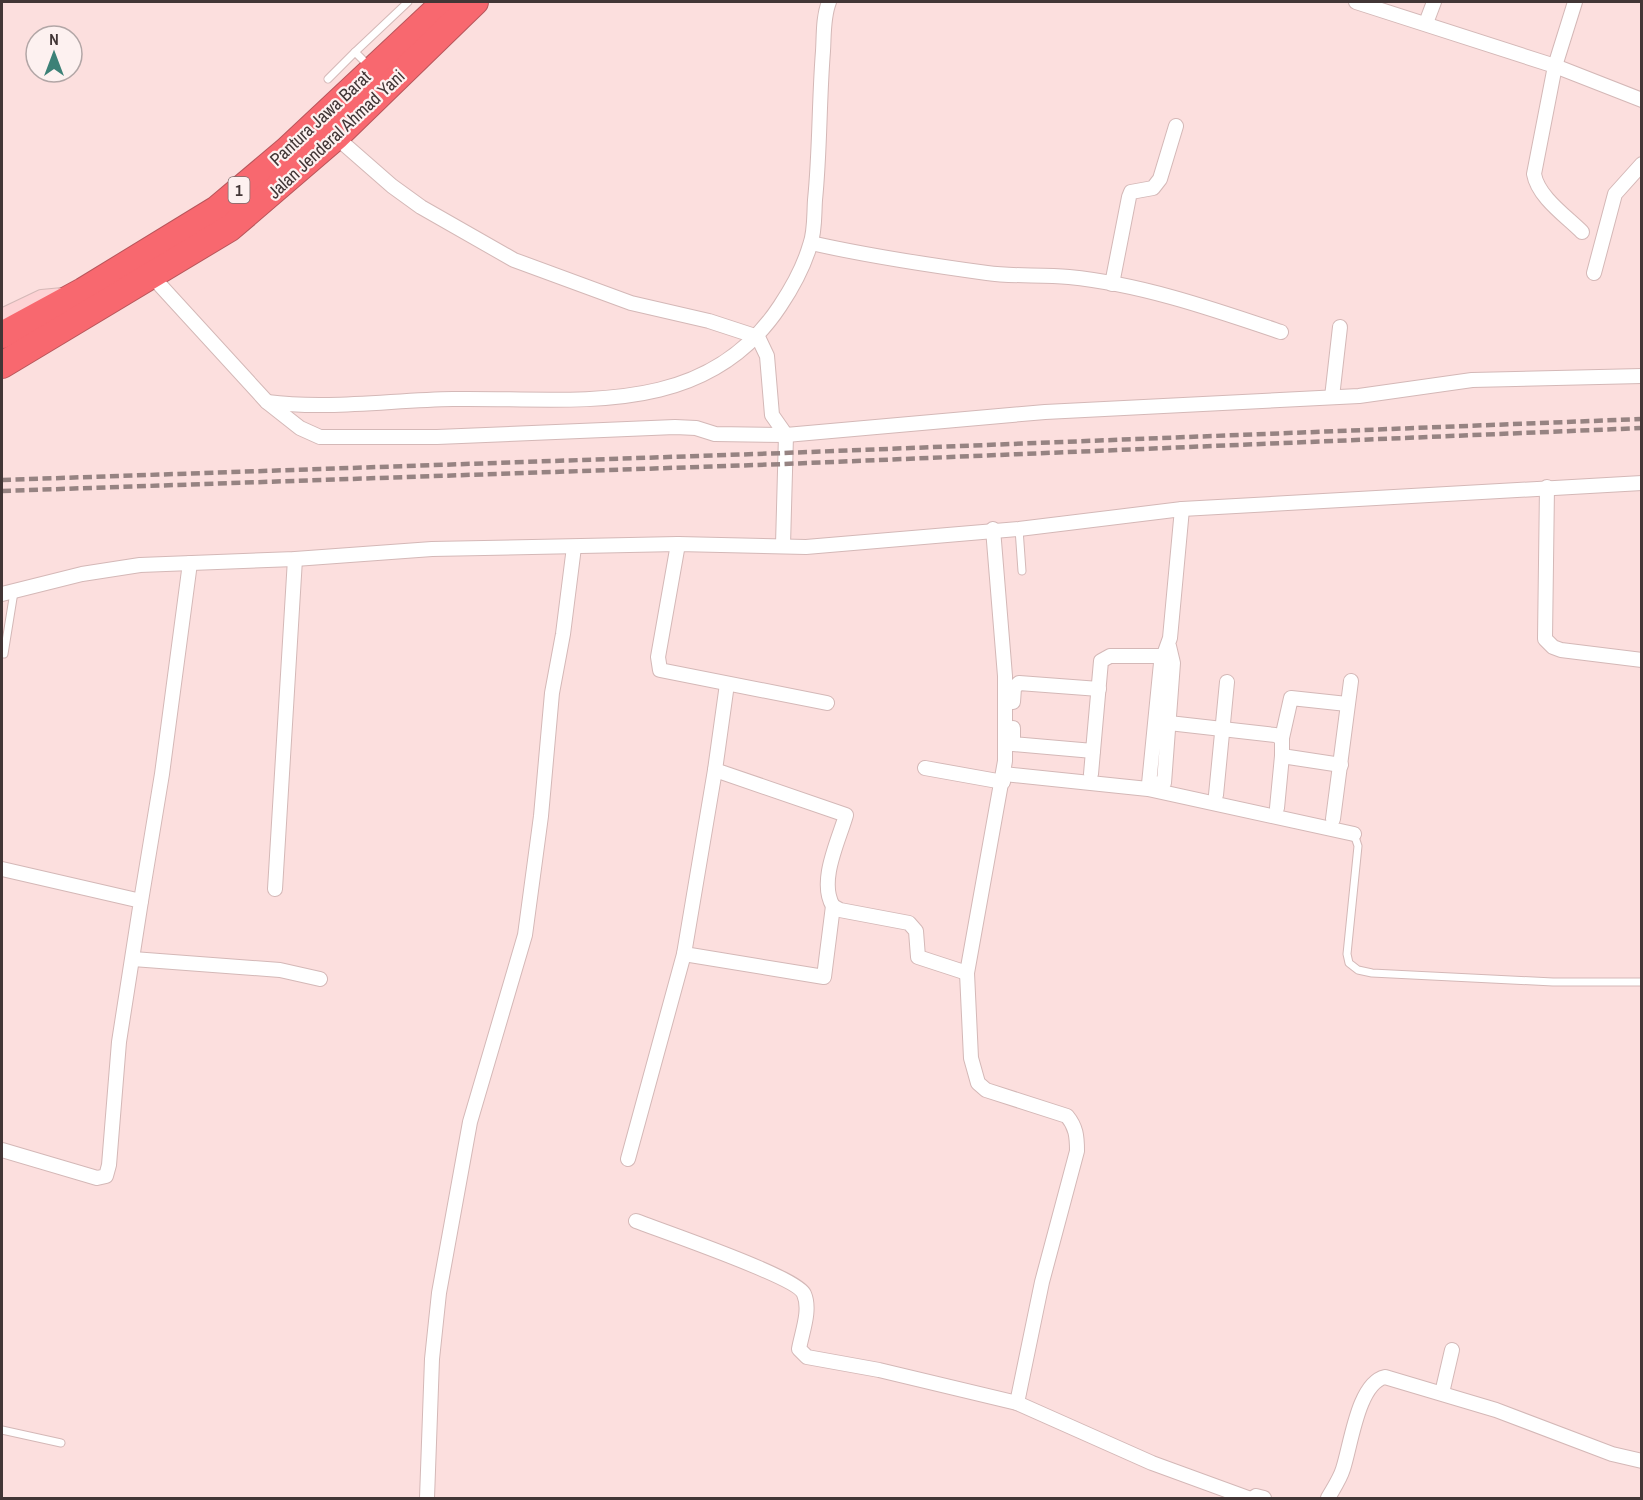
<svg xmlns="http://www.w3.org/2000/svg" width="1643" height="1500" font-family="'Archivo Narrow',sans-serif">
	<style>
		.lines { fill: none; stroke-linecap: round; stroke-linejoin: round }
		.lane-casing { stroke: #d4b8b7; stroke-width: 9 }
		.street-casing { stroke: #d4b8b7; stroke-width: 16 }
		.secondary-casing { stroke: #d4b8b7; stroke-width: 22 }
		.highway-casing { stroke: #b8565b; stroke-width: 28 }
		.lane { stroke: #fff; stroke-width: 7 }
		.street { stroke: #fff; stroke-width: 14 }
		.secondary { stroke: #fdd2d4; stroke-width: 20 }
		.highway { stroke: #f8686f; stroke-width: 26 }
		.rail { stroke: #968382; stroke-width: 4.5; stroke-dasharray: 9 4.5; stroke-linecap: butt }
		.labels { text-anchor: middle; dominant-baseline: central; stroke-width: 4.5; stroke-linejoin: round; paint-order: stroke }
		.shield { fill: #fdf1f0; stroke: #7a6e6e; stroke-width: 1.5 }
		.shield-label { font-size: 16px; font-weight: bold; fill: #423636 }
		.street-label { font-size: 18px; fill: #423636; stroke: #fdf1f0 }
	</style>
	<rect width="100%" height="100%" fill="#fcdfde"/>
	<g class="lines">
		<g class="lane-casing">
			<g id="lane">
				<polyline points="369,66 355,52 408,2"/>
				<polyline points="328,79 355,52"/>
				<polyline points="1019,529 1022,571"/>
				<polyline points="4,654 14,592"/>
				<polyline points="1354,834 1358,846 1347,954 1349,963 1358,970 1372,973 1553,982 1642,982"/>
				<polyline points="2,1430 61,1443"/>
			</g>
		</g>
		<g class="street-casing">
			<g id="street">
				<polyline points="1356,2 1555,66 1642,100"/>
				<path d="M1575,2l-20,64 -21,108c4,23 32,42 48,58"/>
				<polyline points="1426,23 1434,2"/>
				<polyline points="336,137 392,186 421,207 514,260 631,303 709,321 758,337 767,356 772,415 786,435 783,545"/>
				<path d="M811,243c58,13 117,22 176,30 27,4 55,1 82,4 72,7 144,32 212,55"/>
				<polyline points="149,273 267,402 300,428 320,437 437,437 675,427 696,428 715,434 786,435 1045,412 1359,396 1472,380 1642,376"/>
				<polyline points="1594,273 1615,194 1642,164"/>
				<polyline points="1112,284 1129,197 1131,192 1153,188 1160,179 1176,126"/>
				<polyline points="1332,397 1340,327"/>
				<path d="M267,402c61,8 124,-2 186,-3 119,-2 251,22 327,-93 12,-18 24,-40 30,-61 5,-13 4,-30 5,-45 5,-49 4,-99 8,-149 1,-16 0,-34 6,-49"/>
				<polyline points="1547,487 1545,639 1553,647 1561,650 1642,660"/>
				<path d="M993,529l12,147v85l-38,212 4,85 7,25 8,7 81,26c9,11 10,20 10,35l-35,131 -25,121"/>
				<polyline points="678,544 658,657 660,670 827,703"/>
				<polyline points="2,594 82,574 140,565 295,559 432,549 678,544 806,547 1019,529 1182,509 1642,483"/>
				<polyline points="1169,646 1173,663 1164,783 1149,784 1161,663 1170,638 1182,509"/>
				<polyline points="1013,702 1014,688 1019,683 1099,689"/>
				<polyline points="1169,723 1275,735 1282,738 1282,756 1341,765"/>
				<polyline points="1013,728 1013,744 1093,751 1101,661 1110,656 1169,656"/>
				<polyline points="1282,738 1291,698 1347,704"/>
				<polyline points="925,768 1003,782"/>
				<polyline points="715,770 727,684"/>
				<polyline points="1004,774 1148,789 1354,834"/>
				<polyline points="1091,774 1093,751"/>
				<polyline points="1216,795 1227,682"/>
				<polyline points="1277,808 1282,756"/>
				<polyline points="1333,819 1351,681"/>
				<polyline points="2,869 141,901 119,1042 109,1165 106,1176 97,1178 2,1150"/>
				<polyline points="275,889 295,559"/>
				<polyline points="141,901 162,774 190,563"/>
				<polyline points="684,954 824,977 833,906"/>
				<polyline points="133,959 280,970 320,979"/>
				<path d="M628,1159l56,-205 31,-184 131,45c-7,25 -28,66 -13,91l7,4 69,13 7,8 2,26 49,16"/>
				<path d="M636,1221c26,10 161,56 168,73 7,16 -2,38 -5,55l8,8 72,13 138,33 135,60 96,35"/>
				<polyline points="1442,1393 1452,1350"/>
				<polyline points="427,1498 432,1359 439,1293 470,1122 525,935 541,816 552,693 563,634 574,547"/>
				<polyline points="1253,1498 1256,1496 1264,1498"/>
				<path d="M1328,1498c5,-9 12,-19 15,-29 8,-24 15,-86 42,-92l111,33 116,44 30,7"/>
			</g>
		</g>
		<g class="secondary-casing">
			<polyline id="secondary" points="2,319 42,300 63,298"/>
		</g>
		<g class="highway-casing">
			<g id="highway">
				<polyline points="2,335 83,291 217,209 287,150 445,2"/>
				<polyline points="2,365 230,228 336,137 475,2"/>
			</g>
		</g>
		<use href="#lane" class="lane"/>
		<use href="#street" class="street"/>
		<use href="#secondary" class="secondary"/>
		<use href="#highway" class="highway"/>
		<g class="rail">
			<polyline points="2,480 784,453 1642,419"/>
			<polyline points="2,491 784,464 1642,428"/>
		</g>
	</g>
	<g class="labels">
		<rect class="shield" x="228.5" y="177" width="21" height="26" rx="4.5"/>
		<g class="shield-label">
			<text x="239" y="190">1</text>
		</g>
		<g class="street-label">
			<text transform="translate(320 118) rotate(-43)">Pantura Jawa Barat</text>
			<text transform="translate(336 134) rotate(-43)">Jalan Jenderal Ahmad Yani</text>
		</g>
	</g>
	<rect width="1643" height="1500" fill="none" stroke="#423636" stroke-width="6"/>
	<g transform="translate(54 54)"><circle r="28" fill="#fdf1f0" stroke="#b2a6a6" stroke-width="1.5"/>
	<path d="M0-4.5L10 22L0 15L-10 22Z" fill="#3c8177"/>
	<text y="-9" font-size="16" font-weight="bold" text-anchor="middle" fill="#423636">N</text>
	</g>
</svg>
